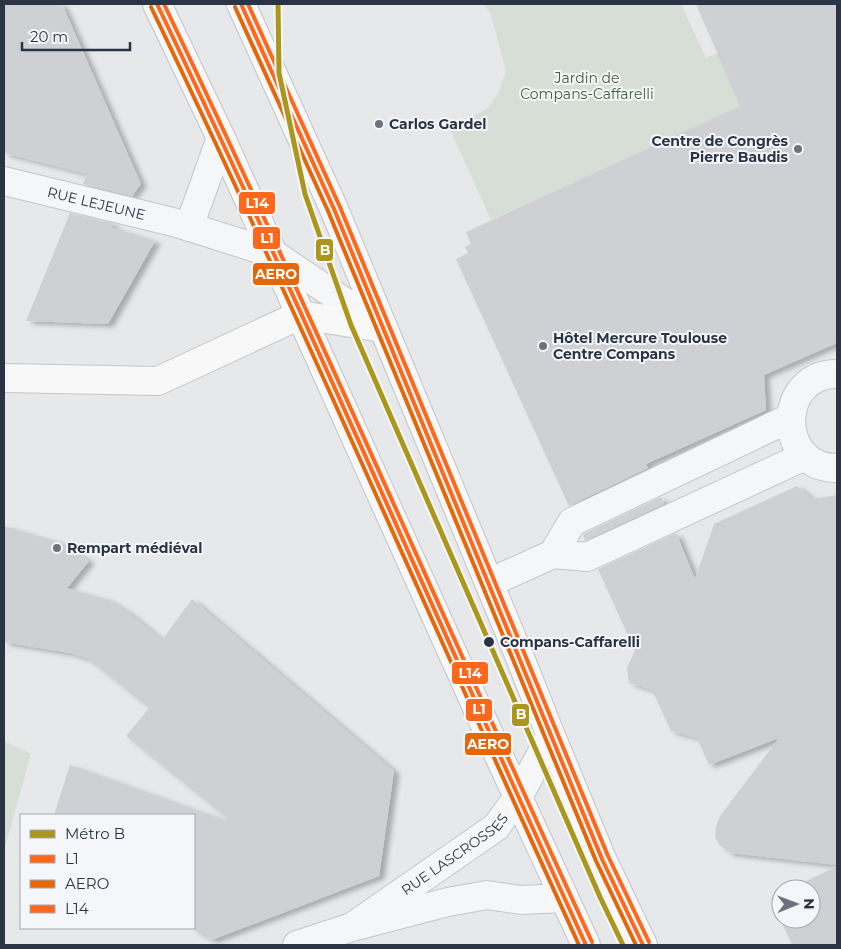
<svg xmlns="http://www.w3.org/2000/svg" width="841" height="949" font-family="Montserrat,sans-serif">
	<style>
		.green { fill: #d6ded6 }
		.building { fill: #ced0d3; filter: url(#shadow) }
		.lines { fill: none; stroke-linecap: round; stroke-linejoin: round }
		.street-casing { stroke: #c4c6c8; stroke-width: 30 }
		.secondary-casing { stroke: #c4c6c8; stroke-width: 30 }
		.primary-casing { stroke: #c2c5c8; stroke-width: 30 }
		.street { stroke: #f5f6f7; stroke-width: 28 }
		.secondary { stroke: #f8f8f8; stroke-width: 28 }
		.primary { stroke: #f8f8f8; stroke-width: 28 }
		.bus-1-casing { stroke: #f4f6f9; stroke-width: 8 }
		.bus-2-casing { stroke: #f4f6f9; stroke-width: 8 }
		.bus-3-casing { stroke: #f4f6f9; stroke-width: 8 }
		.bus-1 { stroke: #ff671b; stroke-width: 4 }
		.bus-2 { stroke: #e46809; stroke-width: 4 }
		.bus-3 { stroke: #ff671b; stroke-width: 4 }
		.metro-1-casing { stroke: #f4f6f9; stroke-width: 9 }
		.metro-1 { stroke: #aa971c; stroke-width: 5 }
		.poi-dot { fill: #6c737f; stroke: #f4f6f9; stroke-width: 2 }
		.stop-dot { fill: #2b3445; stroke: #f4f6f9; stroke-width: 2 }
		.labels { text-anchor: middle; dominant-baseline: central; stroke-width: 4; stroke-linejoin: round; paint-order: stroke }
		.park-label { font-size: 14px; fill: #3f6138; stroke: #f4f6f9 }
		.poi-label { font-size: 14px; font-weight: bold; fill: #2b3445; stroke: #f4f6f9; text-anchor: start }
		.street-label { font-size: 14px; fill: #2b3445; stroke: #f4f6f9 }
		.stop-label { font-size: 14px; font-weight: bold; fill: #2b3445; stroke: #f4f6f9; text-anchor: start }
		.line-badge { stroke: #f4f6f9; stroke-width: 2 }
		.badge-label { font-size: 14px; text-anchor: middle; font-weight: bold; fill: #fff }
	</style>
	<defs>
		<filter id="shadow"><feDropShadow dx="5.5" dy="3" stdDeviation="2.5" flood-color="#0004"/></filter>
	</defs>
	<rect width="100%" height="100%" fill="#e6e8ea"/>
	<g class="green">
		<polygon points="484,4 681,4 706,58 718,53 740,106 491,220 450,129 488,108 499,92 506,71 491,15"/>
		<polygon points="4,741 31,754 4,851"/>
	</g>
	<g class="building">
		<polygon points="4,4 62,4 141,184 132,196 83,184 87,174 4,153"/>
		<polygon points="696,4 837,4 837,343 764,375 766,410 646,464 648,468 569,506 456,259 468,253 465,247 471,244 466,232 740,106"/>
		<polygon points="70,213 114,224 111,227 155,241 108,324 26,321"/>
		<polygon points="797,486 812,499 837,495 837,865 730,853 720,845 715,837 716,827 720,816 779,738 709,765 697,738 671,731 652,690 629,683 627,668 635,651 598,569 676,533 695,579 714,524"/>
		<polygon points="661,497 664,504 585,541 583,534"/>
		<polygon points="4,526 65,544 89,561 67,588 109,600 128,612 162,640 192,599 394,771 379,876 212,940 194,930 194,815 54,815 70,765 233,823 126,736 149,708 88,659 70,653 4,642"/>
		<polygon points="837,866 837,945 792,945 771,898 781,894 781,919 811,919 811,889 790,889"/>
	</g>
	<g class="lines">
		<g class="street-casing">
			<g id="street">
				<path id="s1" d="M4,181l173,42 95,30 111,75"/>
				<polyline points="189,227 221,138"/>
				<path d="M837,374c-62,0 -60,95 0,94"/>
				<polyline points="553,554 572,522 790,418"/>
				<polyline points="489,583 553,554 587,557 805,456"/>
				<path id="s2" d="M352,927l144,-100 22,-30 33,-61"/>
				<polyline points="297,945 352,927 448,902 487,895 521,900 564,898"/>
			</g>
		</g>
		<g class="secondary-casing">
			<polyline id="secondary" points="4,378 158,381 300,315 383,328"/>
		</g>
		<g class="primary-casing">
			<g id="primary">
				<polyline points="157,4 221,138 488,732 586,945"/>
				<polyline points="241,4 334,209 521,660 551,736 602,859 643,945"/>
			</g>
		</g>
		<use href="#street" class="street"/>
		<use href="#secondary" class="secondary"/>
		<use href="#primary" class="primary"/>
		<g class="bus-1-casing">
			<g id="bus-1">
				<path d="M157,4c149,311 285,628 429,941"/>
				<polyline points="241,4 334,209 602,859 643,945"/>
			</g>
		</g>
		<g class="bus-2-casing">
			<g id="bus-2">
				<path d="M151,7c149,310 285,626 428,938"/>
				<polyline points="235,7 328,211 596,861 636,945"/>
			</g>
		</g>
		<g class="bus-3-casing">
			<g id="bus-3">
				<path d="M164,4c148,310 284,626 428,938"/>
				<polyline points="248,4 340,207 608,856 649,942"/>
			</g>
		</g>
		<use href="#bus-1" class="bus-1"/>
		<use href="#bus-2" class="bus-2"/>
		<use href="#bus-3" class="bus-3"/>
		<g class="metro-1-casing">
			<polyline id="metro-1" points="278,4 279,73 305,194 351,325 600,897 623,945"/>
		</g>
		<use href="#metro-1" class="metro-1"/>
	</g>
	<g class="poi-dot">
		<circle cx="379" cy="124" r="5"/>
		<circle cx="798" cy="149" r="5"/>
		<circle cx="543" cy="346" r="5"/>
		<circle cx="57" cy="548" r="5"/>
	</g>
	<circle class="stop-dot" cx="489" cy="642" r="6"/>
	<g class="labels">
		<g class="park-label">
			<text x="587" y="78">Jardin de<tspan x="587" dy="16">Compans-Caffarelli</tspan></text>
		</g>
		<g class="poi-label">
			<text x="389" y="124">Carlos Gardel</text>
			<text x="788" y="141" text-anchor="end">Centre de Congrès<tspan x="788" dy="16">Pierre Baudis</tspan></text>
			<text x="553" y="338">Hôtel Mercure Toulouse<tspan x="553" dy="16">Centre Compans</tspan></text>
			<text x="67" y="548">Rempart médiéval</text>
		</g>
		<g class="street-label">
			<text stroke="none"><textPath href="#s1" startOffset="95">RUE LEJEUNE</textPath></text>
			<text stroke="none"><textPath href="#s2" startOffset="126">RUE LASCROSSES</textPath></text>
		</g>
		<g class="stop-label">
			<text x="500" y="642">Compans-Caffarelli</text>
		</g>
	</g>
	<g class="line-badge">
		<rect x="238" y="191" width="38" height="24" rx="5" fill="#ff671b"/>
		<rect x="252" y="226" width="29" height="24" rx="5" fill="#ff671b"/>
		<rect x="315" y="238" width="19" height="24" rx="5" fill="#aa971c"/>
		<rect x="252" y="262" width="48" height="24" rx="5" fill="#e46809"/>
		<rect x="451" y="661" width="38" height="24" rx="5" fill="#ff671b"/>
		<rect x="465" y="698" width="28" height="24" rx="5" fill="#ff671b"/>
		<rect x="511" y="703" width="19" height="24" rx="5" fill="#aa971c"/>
		<rect x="464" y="732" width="48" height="24" rx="5" fill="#e46809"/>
	</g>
	<g class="badge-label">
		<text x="257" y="208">L14</text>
		<text x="267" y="243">L1</text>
		<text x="325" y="255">B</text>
		<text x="276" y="279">AERO</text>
		<text x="470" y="678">L14</text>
		<text x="479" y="714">L1</text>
		<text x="521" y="719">B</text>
		<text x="488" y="749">AERO</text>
	</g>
	<rect width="841" height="949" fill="none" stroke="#2b3445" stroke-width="10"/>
	<rect x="20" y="814" width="175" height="115" fill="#f4f6f9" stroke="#a4a8b1"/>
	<rect x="30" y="830" width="25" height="8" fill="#aa971c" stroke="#a4a8b1"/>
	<text x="65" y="839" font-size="15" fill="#2b3445">Métro B</text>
	<rect x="30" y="855" width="25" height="8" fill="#ff671b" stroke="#a4a8b1"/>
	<text x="65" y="864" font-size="15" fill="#2b3445">L1</text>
	<rect x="30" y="880" width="25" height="8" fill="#e46809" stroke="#a4a8b1"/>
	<text x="65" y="889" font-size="15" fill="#2b3445">AERO</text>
	<rect x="30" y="905" width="25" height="8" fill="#ff671b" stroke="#a4a8b1"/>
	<text x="65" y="914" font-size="15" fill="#2b3445">L14</text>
	<g transform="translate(796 904) rotate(89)"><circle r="24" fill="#f4f6f9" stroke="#a4a8b1"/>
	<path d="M0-4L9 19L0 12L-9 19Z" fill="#6c737f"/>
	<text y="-8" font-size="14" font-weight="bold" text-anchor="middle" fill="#2b3445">N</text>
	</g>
	<path d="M22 42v8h108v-8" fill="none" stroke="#2b3445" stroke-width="2.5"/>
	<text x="30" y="42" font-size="15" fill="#2b3445" stroke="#f4f6f9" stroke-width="4" paint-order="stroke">20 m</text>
</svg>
